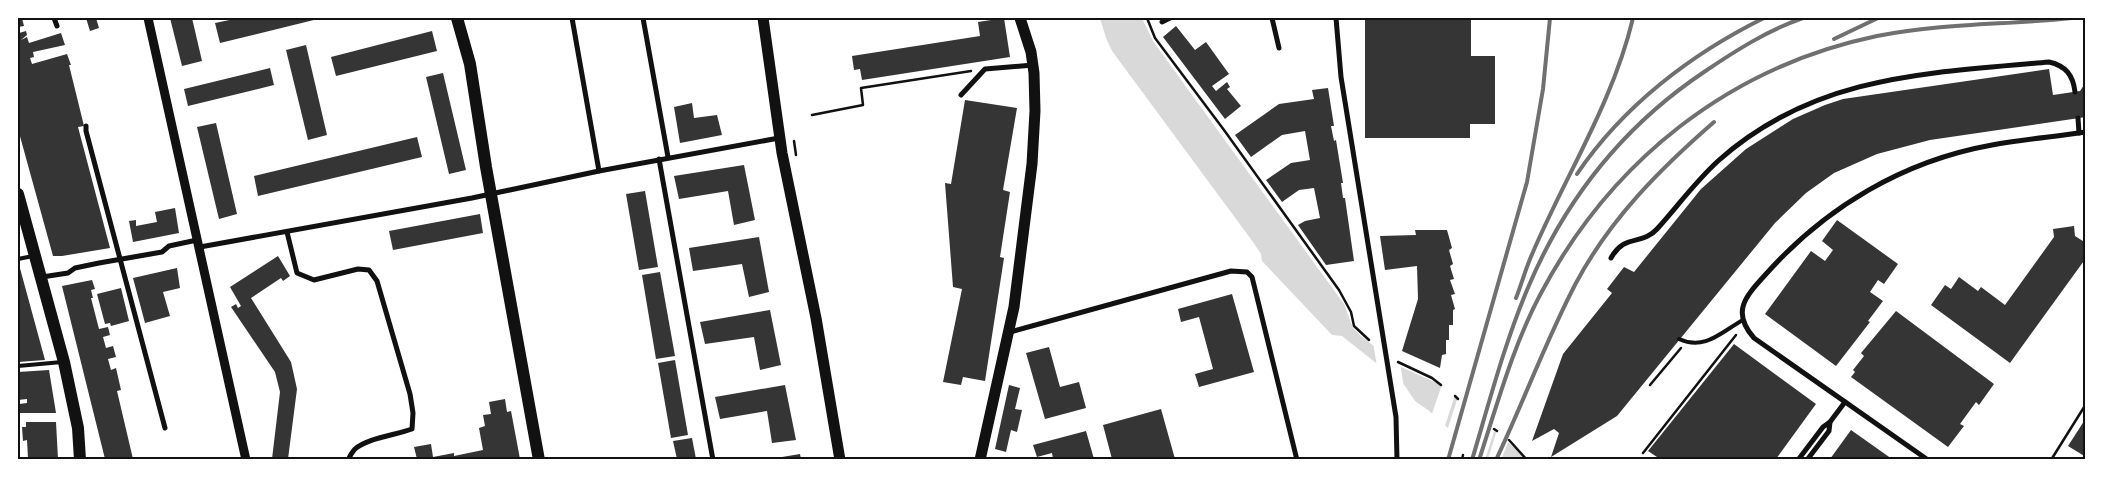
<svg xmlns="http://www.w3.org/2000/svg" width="2103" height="477" font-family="Barlow,sans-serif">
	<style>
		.water { fill: #d9d9d9 }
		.pier { fill: #fff }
		.building { fill: #353535 }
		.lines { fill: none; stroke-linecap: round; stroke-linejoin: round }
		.path { stroke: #111; stroke-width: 2.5 }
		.service { stroke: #111; stroke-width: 4 }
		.minor { stroke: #111; stroke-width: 5 }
		.tertiary { stroke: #111; stroke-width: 9 }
		.primary { stroke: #111; stroke-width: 11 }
		.trunk { stroke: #111; stroke-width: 12 }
		.rail { stroke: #707070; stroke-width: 4 }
		.neatline { fill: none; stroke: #111; stroke-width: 2 }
	</style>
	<rect width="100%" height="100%" fill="#fff"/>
	<polygon class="water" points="1100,18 1142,18 1153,41 1163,55 1344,304 1353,328 1361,336 1401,367 1437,383 1516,449 1524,459 1482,459 1428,410 1415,401 1405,386 1342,336 1332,335 1262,261 1261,254 1253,242 1112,51 1106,38"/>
	<g class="pier">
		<polygon points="1373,342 1400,362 1404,388 1377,367"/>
		<polygon points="1442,384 1455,395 1444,429 1431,417"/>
		<polygon points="1458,397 1495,428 1485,460 1478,460 1447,431"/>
		<polygon points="1497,430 1509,440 1501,460 1488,459"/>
	</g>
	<g class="building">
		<polygon points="18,18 22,18 24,26 18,27"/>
		<polygon points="86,18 96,18 99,28 90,31"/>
		<polygon points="170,18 192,18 202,61 182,66"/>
		<polygon points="239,18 322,18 220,43 215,23"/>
		<polygon points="1004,18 1010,57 862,80 860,69 854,70 852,56 980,36 978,22"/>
		<polygon points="1365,18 1471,18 1471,56 1495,56 1495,124 1470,124 1470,138 1365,138"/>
		<polygon points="1176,26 1195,50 1206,42 1229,74 1212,86 1216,91 1227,82 1230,87 1227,89 1241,106 1225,119 1163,37"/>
		<polygon points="18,28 19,33 26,31 27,35 21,40 27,37 29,43 61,33 65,45 33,52 34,57 30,58 32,64 67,54 71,65 69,65 84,126 78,127 110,248 62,256 53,256 18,129"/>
		<polygon points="432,31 437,51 336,76 331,57"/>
		<polygon points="306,45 327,135 308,140 286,50"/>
		<polygon points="270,68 274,85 188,106 184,89"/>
		<polygon points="2049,69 2053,95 2080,91 2086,82 2086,117 1930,140 1877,154 1834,173 1806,193 1775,223 1617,416 1551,457 1559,433 1554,429 1532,441 1563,354 1612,293 1607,289 1624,267 1634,272 1701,189 1746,149 1793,119 1825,105 1843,99"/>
		<polygon points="443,73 466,170 449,174 426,77"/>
		<polygon points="1328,88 1334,126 1331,126 1334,141 1336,140 1343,183 1341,183 1343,198 1345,198 1354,261 1326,265 1298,225 1305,221 1320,218 1314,188 1299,190 1282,202 1266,180 1291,163 1310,160 1305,131 1282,135 1251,157 1235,135 1279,104 1314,99 1312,90"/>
		<polygon points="965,100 1017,108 1003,190 1010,192 1000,257 1004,258 985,381 963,377 961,385 943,382 962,289 953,287 945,183 951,184"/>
		<polygon points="692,103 694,118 717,115 722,135 680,143 674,107"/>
		<polygon points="216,123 237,214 219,219 197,127"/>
		<polygon points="417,137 422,157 258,196 254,176"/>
		<polygon points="744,165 755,220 734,225 728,191 679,199 674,176"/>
		<polygon points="645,191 658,267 639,270 626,194"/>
		<polygon points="175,208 179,233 133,242 129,221 136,220 136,226 157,222 155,212"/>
		<polygon points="480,214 483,233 393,250 389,231"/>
		<polygon points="1837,220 1898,264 1884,284 1878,280 1870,292 1883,301 1868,321 1870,322 1836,366 1765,314 1811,251 1825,261 1833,250 1822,241"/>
		<polygon points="2074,226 2075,236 2086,243 2086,258 2010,363 1931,305 1945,285 1951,289 1959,277 1978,291 1981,287 2005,305 2054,237 2053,229"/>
		<polygon points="1415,230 1447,230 1452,248 1449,250 1453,264 1450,266 1454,279 1450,280 1455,294 1451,295 1455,309 1453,310 1453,325 1449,325 1449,340 1446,340 1446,354 1442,355 1440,368 1402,351 1418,299 1417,266 1385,270 1380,236 1416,235"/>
		<polygon points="759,237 769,292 749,297 742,264 693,271 689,248"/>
		<polygon points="278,256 290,276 283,281 281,278 251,298 291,362 297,389 288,459 272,459 280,392 275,372 231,307 236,304 238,308 241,306 230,287"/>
		<polygon points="18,261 45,360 18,362"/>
		<polygon points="177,268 180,288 163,292 170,316 145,323 133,278"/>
		<polygon points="660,272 675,356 656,359 642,275"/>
		<polygon points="92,280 95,289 91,290 93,298 91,298 99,329 108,327 110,335 103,337 106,348 113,346 116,357 108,359 111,370 116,368 121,390 117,391 133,459 105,459 62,286"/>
		<polygon points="121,288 129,321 111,326 110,323 105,324 97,294"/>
		<polygon points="1232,294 1254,372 1199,387 1195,374 1213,369 1199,317 1181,322 1178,309"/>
		<polygon points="770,310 781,365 760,370 754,337 705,344 700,322"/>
		<polygon points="1896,311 1994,384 1979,405 1976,402 1960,424 1964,426 1948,447 1851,377 1855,372 1853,370 1864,356 1861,353"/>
		<polygon points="1734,344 1816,404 1776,459 1660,459 1648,451"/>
		<polygon points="1049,347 1060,387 1079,382 1086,408 1045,419 1026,353"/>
		<polygon points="675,360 688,435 671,438 658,363"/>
		<polygon points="49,370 56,413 20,413 19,404 27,403 27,399 18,400 18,372"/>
		<polygon points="785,385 796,440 772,443 767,411 720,419 715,397"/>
		<polygon points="1009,385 1020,388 1015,409 1022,410 1017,432 1011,430 1006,452 995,449"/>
		<polygon points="505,399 507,412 511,411 520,459 417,459 414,447 431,444 433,457 454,453 454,456 483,450 479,428 485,426 483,415 491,414 489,402"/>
		<polygon points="1161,409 1175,459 1112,459 1103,425"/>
		<polygon points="2086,418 2086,457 2068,446"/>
		<polygon points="26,422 56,422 58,459 28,459 27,440 23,441 22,427 26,427"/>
		<polygon points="1851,430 1892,459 1830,459"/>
		<polygon points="1086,431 1094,459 1053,459 1052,453 1037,457 1033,445"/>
		<polygon points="692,438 696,459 677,459 673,441"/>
		<polygon points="800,454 801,459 776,459 776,458"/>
	</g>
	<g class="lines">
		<g class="path">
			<polyline points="1147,18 1155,38 1224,130 1339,290 1351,312 1354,326 1369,340"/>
			<polyline points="812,115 863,105 861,88 971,71"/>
			<polyline points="794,141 796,155"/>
			<polyline points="1398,362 1432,378 1441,385"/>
			<polyline points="1650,385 1681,348"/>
			<polyline points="1455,396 1458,399"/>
			<polyline points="1494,429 1497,431"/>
			<polyline points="1509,440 1527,460"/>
			<polyline points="1643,453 1736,335"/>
			<polyline points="1462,460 1463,455"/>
			<polyline points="2051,460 2086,404"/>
		</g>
		<g class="service">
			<polyline points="18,259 33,256"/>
			<path d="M1679,339c26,12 42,-7 64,-19"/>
			<polyline points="18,366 62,362"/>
		</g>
		<g class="minor">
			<polyline points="54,18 57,26"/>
			<polyline points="572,18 599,171"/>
			<polyline points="643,18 668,157"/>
			<polyline points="1272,18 1279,48"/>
			<polyline points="1336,18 1341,77 1396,417 1397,460"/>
			<polyline points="1162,22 1170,18"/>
			<polyline points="961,95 985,69 1033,65"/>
			<polyline points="2078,118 2079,133"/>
			<polyline points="86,126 86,131 165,428"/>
			<polyline points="659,159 713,460"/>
			<path d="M287,232l10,41 17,7 44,-11 11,1 8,11 33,113 3,19 -1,16c-16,6 -45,9 -57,20 -3,3 -5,7 -7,11"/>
			<polyline points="200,247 472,198 599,171 779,138"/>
			<path d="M1611,258c14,-25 31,-12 46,-29 20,-22 38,-47 61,-68 96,-86 209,-88 331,-99 17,4 24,13 26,30"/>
			<polyline points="42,277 68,273 75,268 99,263 162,252 169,246 197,240"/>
			<polyline points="1010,332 1231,271 1247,272 1252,277 1254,285 1297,460"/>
			<polyline points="1830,422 1845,402"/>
			<polyline points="1798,460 1823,427 1830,422 1829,431 1807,460"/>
			<path d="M1928,460l-174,-122c-24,-27 -7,-43 12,-64 60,-67 137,-113 226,-129 31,-6 62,-8 94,-13"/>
		</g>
		<polyline class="tertiary" points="148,18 246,460"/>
		<g class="primary">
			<polyline points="763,18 782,153 816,318 840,460"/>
			<polyline points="980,460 1014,307 1032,164 1035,111 1034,73 1031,52 1020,18"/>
		</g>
		<g class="trunk">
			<polyline points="457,18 470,64 486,167 539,460"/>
			<polyline points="18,194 64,362 78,428 80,460"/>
		</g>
		<g class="rail">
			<polyline points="1834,39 1878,18"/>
			<path d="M1577,174c46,-68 114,-120 187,-156"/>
			<path d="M1516,298c6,-15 10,-31 17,-46 34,-79 80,-150 100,-234"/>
			<polyline points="1448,460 1527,182 1543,89 1550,18"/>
			<path d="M1472,460c17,-57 32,-115 55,-170 38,-91 95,-163 177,-218 31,-21 64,-42 99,-54"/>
			<path d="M1479,460c18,-55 34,-114 61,-165 70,-133 188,-228 337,-259 64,-13 130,-11 195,-18"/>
			<path d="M1496,460c28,-59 50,-120 80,-177 34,-64 84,-114 138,-161"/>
		</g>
	</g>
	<rect width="2103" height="477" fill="none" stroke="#ffffff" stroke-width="38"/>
	<rect x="19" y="19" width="2065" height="439" class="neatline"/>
</svg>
